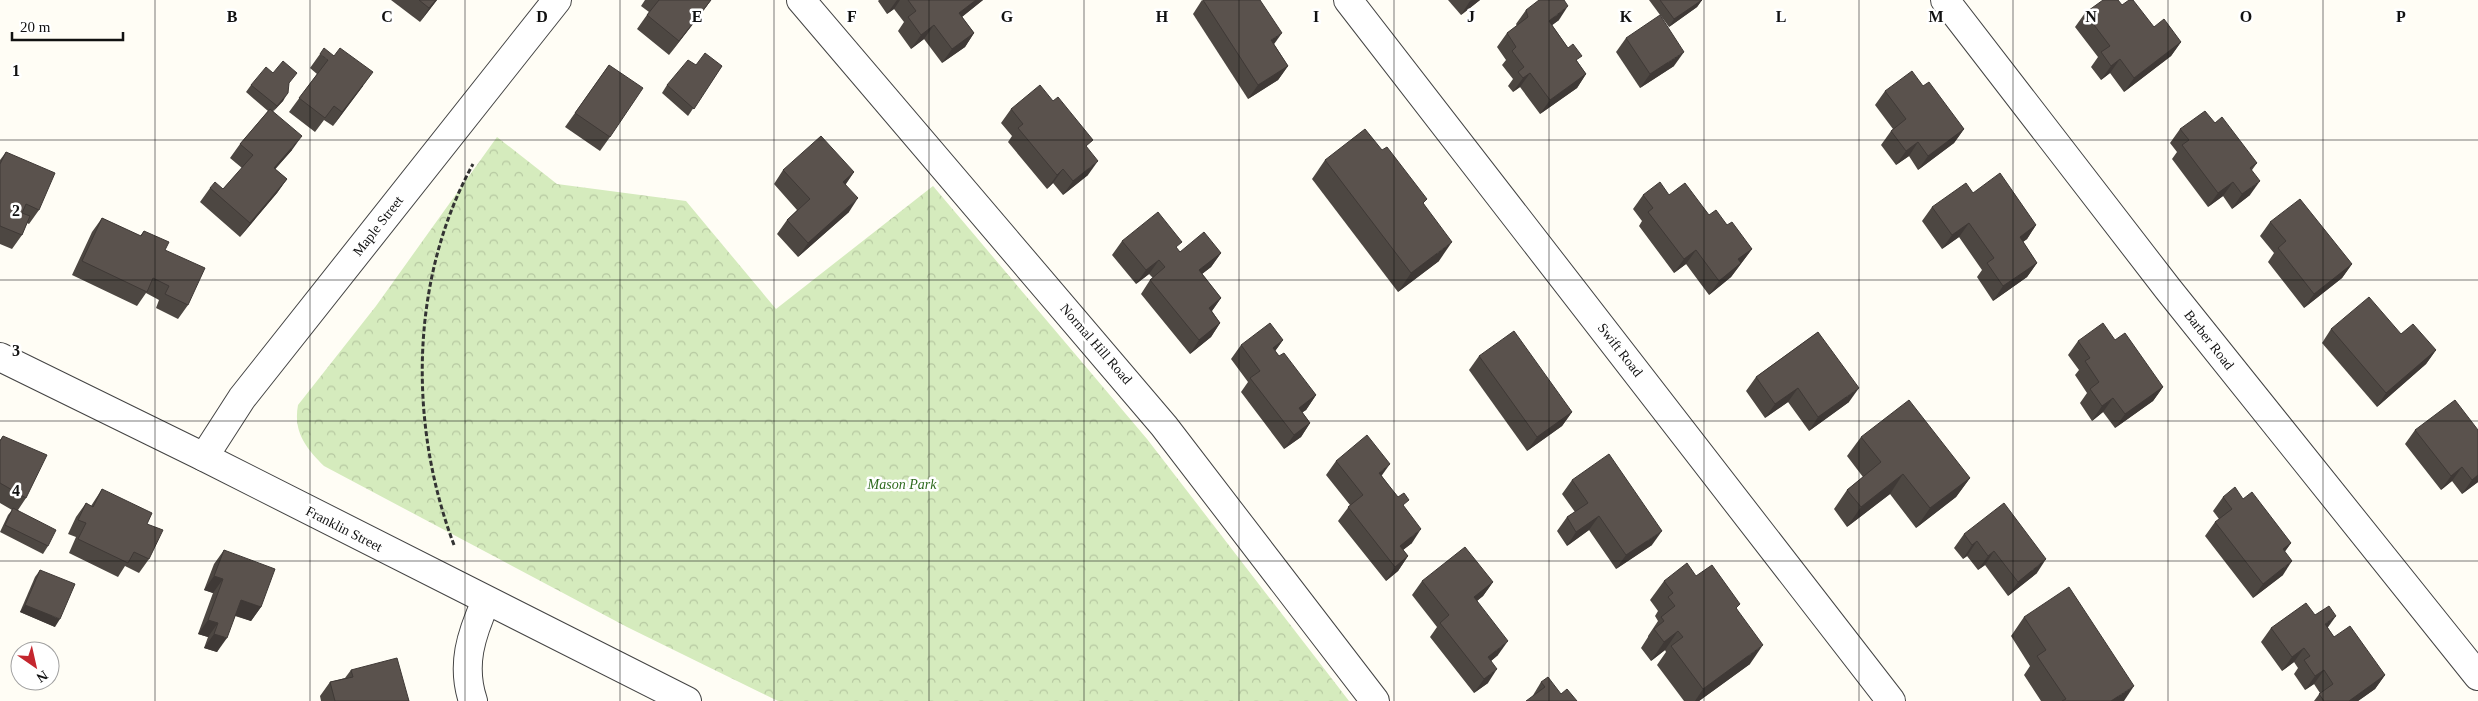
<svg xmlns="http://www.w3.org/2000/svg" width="2478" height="701" font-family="'Times New Roman',serif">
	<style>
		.park { fill: url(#park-crowns) }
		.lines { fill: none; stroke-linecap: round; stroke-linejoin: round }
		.minor-casing { stroke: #444; stroke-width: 30 }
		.path { stroke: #333; stroke-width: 3; stroke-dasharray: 5 2.5; stroke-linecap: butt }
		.minor { stroke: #fff; stroke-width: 28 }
		.wall { fill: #4d4742 }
		.shaded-wall { fill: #3f3936 }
		.building { fill: #5a524d; stroke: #3f3936 }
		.grid { fill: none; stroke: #111; stroke-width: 1; stroke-opacity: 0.55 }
		.labels { text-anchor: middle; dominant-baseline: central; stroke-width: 5; stroke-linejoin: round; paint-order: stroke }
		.street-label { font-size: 14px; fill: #111; stroke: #fff }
		.park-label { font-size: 14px; font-style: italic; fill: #2f6b1f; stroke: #fff }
		.grid-label { font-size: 16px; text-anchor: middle; font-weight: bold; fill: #111; stroke: #fff; stroke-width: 5; stroke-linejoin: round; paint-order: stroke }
	</style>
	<defs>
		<pattern id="park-crowns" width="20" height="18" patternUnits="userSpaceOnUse" patternTransform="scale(1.25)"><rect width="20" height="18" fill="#d5ebbd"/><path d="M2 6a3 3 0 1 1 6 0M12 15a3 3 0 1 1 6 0" fill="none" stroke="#b6c8a1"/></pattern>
	</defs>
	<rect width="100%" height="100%" fill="#fffdf5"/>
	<path class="park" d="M497,137l60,47 129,17 90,108 157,-123 214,253 202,262h-571l-151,-74 -303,-161c-18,-18 -31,-34 -26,-61l78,-99z"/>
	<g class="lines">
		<g class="minor-casing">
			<g id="minor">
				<polyline points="801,0 1164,426 1375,701"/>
				<polyline points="1348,0 1891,701"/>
				<polyline points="1945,0 2168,289 2478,676"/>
				<polyline points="0,357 204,457 687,701"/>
				<polyline points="204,457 242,398 557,0"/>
				<path d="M473,701c-12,-36 -2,-66 13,-100"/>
			</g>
		</g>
		<path class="path" d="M454,545c-46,-122 -44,-266 19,-381"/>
		<use href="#minor" class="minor"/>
	</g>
	<g class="wall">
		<polygon points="391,0 437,0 420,22"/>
		<polygon points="645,0 711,0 669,55 637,29 649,12 641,6"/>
		<polygon points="879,0 983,0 962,17 974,33 965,47 942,63 924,39 911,49 898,31 904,22 894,9 887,14 878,1"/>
		<polygon points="1202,0 1274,44 1288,66 1278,80 1248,99 1193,14"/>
		<polygon points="1448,0 1480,0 1461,15"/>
		<polygon points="1649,0 1702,0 1697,7 1669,27"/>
		<polygon points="2122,5 2154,27 2181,42 2171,56 2124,92 2110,73 2101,80 2091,67 2098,57 2075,27 2085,13"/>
		<polygon points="1526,10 1559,20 1552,25 1586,74 1577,88 1540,114 1520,87 1513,92 1508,86 1513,79 1502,65 1506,60 1497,47 1507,33 1517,26 1516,24"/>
		<polygon points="1626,38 1674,66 1640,88 1616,52"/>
		<polygon points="320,54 363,86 333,126 324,120 315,132 289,112 317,74 310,68"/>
		<polygon points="609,65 610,137 600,151 565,127"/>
		<polygon points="696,65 722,66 688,116 662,93 667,85"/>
		<polygon points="273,73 289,84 283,101 273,111 292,150 275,169 287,179 277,193 240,237 200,202 210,188 223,189 242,168 230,158 240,144 268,111 246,92 251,85"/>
		<polygon points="1923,86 1964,129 1954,143 1918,170 1909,156 1896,165 1881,145 1891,131 1893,129 1875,105 1885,91"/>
		<polygon points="1011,109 1087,148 1088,175 1063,195 1053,183 1047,189 1008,142 1012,136 1001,123"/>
		<polygon points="2215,123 2257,163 2252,170 2250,195 2232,209 2223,196 2208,207 2172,159 2177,152 2170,143 2180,129"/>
		<polygon points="6,152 39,210 29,224 27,223 22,235 12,249 0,244 0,160"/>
		<polygon points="1325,160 1424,204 1439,261 1398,292 1312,179"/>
		<polygon points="783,170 854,172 846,184 849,212 798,257 777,234 787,220 797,210 774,184"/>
		<polygon points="1643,195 1669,195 1727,225 1752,249 1731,277 1709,295 1686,264 1674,273 1639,226 1642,221 1633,209"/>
		<polygon points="1932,207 2036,225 2027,239 2023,242 2037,263 2027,277 1993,301 1977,277 1982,270 1959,237 1942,249 1922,221"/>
		<polygon points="102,218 140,236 144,231 165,250 188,305 178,319 156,308 159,300 146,293 137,306 72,275 92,232"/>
		<polygon points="2270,222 2352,264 2342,278 2304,308 2268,262 2274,253 2260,236"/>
		<polygon points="1122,241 1177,249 1180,252 1221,253 1211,267 1202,274 1221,298 1212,311 1220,323 1211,337 1190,354 1141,294 1150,280 1153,278 1149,274 1136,284 1112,255"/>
		<polygon points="2331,329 2401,334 2436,350 2426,364 2377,407 2322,343"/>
		<polygon points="1818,332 1849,402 1809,431 1788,402 1765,418 1746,391 1756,377"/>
		<polygon points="1283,340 1275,351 1279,356 1316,395 1306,410 1302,412 1310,423 1301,437 1284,449 1241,392 1248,382 1231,359 1241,345"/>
		<polygon points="2115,340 2163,387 2153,401 2115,428 2103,412 2092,421 2080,403 2087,393 2075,375 2079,370 2068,355 2078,341"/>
		<polygon points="1479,356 1572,412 1562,426 1527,451 1469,370"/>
		<polygon points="2415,430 2478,430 2478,482 2462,494 2452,481 2441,490 2405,444"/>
		<polygon points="3,436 26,498 18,510 48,546 43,554 0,532 8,515 12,510 0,503 0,440"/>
		<polygon points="1861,437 1970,478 1956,497 1916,528 1890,494 1847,527 1834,509 1847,490 1863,477 1847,456"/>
		<polygon points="1336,461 1382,476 1404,507 1412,543 1403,550 1408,556 1398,571 1386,581 1338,521 1350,505 1326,475"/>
		<polygon points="1572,480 1652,545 1616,569 1589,530 1567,546 1557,531 1567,517 1575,512 1562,494"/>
		<polygon points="102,489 147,524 149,559 139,573 125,566 118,577 69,553 76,537 68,534 76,517 86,503 91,506"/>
		<polygon points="2223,497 2243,499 2291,543 2285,551 2283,575 2253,598 2205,536 2215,522 2219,519 2213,511"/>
		<polygon points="1964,534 2037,573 2008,596 1985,565 1978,570 1967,556 1963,559 1954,548"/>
		<polygon points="224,550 261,607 251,621 235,616 217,652 204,648 208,637 198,634 213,593 204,590 214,564"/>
		<polygon points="40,570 55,627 20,612 35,577"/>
		<polygon points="1696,576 1737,609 1750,664 1699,701 1684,701 1657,665 1666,652 1665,650 1651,661 1641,648 1648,637 1648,636 1658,621 1655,616 1658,611 1650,600 1664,581"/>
		<polygon points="1422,581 1493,582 1483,596 1477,601 1498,655 1491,661 1488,683 1474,693 1430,637 1437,627 1412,595"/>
		<polygon points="2315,615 2328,628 2334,637 2385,675 2375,689 2358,701 2314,701 2320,693 2314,684 2305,690 2294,674 2298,668 2294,662 2282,671 2261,642 2271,628"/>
		<polygon points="2024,617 2124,701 2041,701 2024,675 2030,666 2011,636"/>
		<polygon points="351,670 409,701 321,701 320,696 330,682 345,678"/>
		<polygon points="1541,682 1561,694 1532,697"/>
	</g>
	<g class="shaded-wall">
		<polygon points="436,0 437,0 420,22 429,8"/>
		<polygon points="711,0 704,10 669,55 679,41"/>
		<polygon points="897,0 900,0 894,9 887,14"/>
		<polygon points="976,0 983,0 949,27 959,13"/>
		<polygon points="1472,0 1480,0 1461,15 1470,1"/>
		<polygon points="1702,0 1697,7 1669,27 1674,19"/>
		<polygon points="1568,6 1559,20 1539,35 1549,21"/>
		<polygon points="934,25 924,39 911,49 921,35"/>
		<polygon points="974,33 965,47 942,63 952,49"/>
		<polygon points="1282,33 1272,47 1271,40"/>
		<polygon points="2181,42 2171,56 2124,92 2134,78"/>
		<polygon points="1684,52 1674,66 1640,88 1650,74"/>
		<polygon points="2120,59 2110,73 2101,80 2111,66"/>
		<polygon points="1288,66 1278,80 1248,99 1258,85"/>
		<polygon points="373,72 363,86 333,126 342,112"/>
		<polygon points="1530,73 1520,87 1513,92 1523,78"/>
		<polygon points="1586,74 1577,88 1540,114 1550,100"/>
		<polygon points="288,93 283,101 271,114 277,106"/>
		<polygon points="1964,129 1954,143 1918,170 1928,156"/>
		<polygon points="302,136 292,150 264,182 274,168"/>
		<polygon points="1918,142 1909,156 1896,165 1906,151"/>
		<polygon points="1098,161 1088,175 1063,195 1073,181"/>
		<polygon points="1063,169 1053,183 1047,189 1057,175"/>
		<polygon points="854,172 844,186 843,182"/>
		<polygon points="287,179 277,193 240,237 250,223"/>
		<polygon points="2260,181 2250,195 2232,209 2242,194"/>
		<polygon points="2233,182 2223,196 2208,207 2218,193"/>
		<polygon points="858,198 849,212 798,257 808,243"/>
		<polygon points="1969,223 1959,237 1942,249 1952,235"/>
		<polygon points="2036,225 2027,239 2010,251 2020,237"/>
		<polygon points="1452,242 1439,261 1398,292 1411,273"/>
		<polygon points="1752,249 1731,277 1709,295 1719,281 1738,259"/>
		<polygon points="1696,250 1686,264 1674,273 1684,259"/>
		<polygon points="1221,253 1211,267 1189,284 1199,270"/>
		<polygon points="1159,260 1149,274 1136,284 1146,270"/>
		<polygon points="2037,263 2027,277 1993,301 2003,286"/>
		<polygon points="2352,264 2342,278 2304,308 2314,294"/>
		<polygon points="1221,298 1211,312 1209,308"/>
		<polygon points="1220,323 1211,337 1190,354 1199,340"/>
		<polygon points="1283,340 1273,354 1273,348"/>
		<polygon points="2436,350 2426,364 2377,407 2386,393"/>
		<polygon points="2163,387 2153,401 2115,428 2125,414"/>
		<polygon points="1798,388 1788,402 1765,418 1775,404"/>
		<polygon points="1859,388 1849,402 1809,431 1818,417"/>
		<polygon points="1316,395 1306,410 1289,422 1299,408"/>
		<polygon points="2113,398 2103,412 2092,421 2102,406"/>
		<polygon points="1572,412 1562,426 1527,451 1537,437"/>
		<polygon points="1310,423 1301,437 1284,449 1294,435"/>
		<polygon points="1390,464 1380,478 1379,473"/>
		<polygon points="2462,467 2452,481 2441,490 2451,476"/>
		<polygon points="1903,474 1890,494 1847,527 1861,507"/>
		<polygon points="2478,475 2478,482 2462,494 2472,480"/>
		<polygon points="1970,478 1956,497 1916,528 1930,508"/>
		<polygon points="1599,516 1589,530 1567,546 1576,532"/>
		<polygon points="1421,529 1412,543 1390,560 1400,546"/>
		<polygon points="1662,531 1652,545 1616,569 1626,555"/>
		<polygon points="1977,541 1967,556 1963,559 1972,545"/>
		<polygon points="2291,543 2281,557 2283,549"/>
		<polygon points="1994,551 1985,565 1978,570 1988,556"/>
		<polygon points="1408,556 1398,571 1386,581 1395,567"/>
		<polygon points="2046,559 2037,573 2008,596 2018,582"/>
		<polygon points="2292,561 2283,575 2253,598 2263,584"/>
		<polygon points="214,576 223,579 213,593 204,590"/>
		<polygon points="1493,582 1483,596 1464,611 1474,597"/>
		<polygon points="241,600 261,607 251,621 231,614"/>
		<polygon points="25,605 60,619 55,627 20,612"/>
		<polygon points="2336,616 2326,630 2325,624"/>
		<polygon points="208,620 218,623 208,637 198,634"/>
		<polygon points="1678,631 1665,650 1651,661 1664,642"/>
		<polygon points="214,634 227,638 217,652 204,648"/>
		<polygon points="1508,641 1498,655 1479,671 1488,657"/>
		<polygon points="1763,645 1750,664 1699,701 1695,701 1703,689"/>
		<polygon points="2304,648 2294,662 2282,671 2292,657"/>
		<polygon points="1497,669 1488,683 1474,693 1484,679"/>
		<polygon points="2324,670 2314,684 2305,690 2315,676"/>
		<polygon points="2385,675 2375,689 2358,701 2349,701"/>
		<polygon points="2134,686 2124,701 2111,701"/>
	</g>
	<g class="building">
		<polygon points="419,0 436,0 429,8"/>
		<polygon points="659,0 711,0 679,41 647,15"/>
		<polygon points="908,0 976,0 959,13 974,33 952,49 934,25 921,35 908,17 916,11"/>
		<polygon points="1203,0 1260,0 1282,33 1271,40 1288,66 1258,85"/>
		<polygon points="1539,0 1564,0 1568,6 1549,21 1568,48 1573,44 1582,56 1576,60 1586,74 1550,100 1530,73 1523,78 1518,72 1524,67 1512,51 1516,47 1507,33 1528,17 1526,10"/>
		<polygon points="1660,0 1702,0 1674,19"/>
		<polygon points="2103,0 2118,0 2122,5 2129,0 2133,0 2154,27 2164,19 2181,42 2134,78 2120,59 2111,66 2101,52 2110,46 2085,13"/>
		<polygon points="1660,15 1684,52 1650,74 1626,38"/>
		<polygon points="324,48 334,56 340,48 373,72 342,112 334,106 325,118 299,98 328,60 320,54"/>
		<polygon points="705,53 722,66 694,109 667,85 688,60 696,65"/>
		<polygon points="283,61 297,73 289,83 288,93 277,106 251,85 266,67 273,73"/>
		<polygon points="609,65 643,88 610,137 575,113"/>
		<polygon points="1912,71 1923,86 1929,82 1964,129 1928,156 1918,142 1906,151 1891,131 1906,119 1885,91"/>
		<polygon points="1040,85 1053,101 1058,97 1093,140 1086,146 1098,161 1073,181 1063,169 1057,175 1018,128 1023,124 1011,109"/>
		<polygon points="270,109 302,136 274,168 287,179 250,223 210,188 215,182 223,189 253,155 240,144"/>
		<polygon points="2205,111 2215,123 2222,117 2257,163 2250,168 2260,181 2242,194 2233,182 2218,193 2182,145 2189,140 2180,129"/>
		<polygon points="1365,129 1382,150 1387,147 1427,199 1423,203 1452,242 1411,273 1325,160"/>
		<polygon points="821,136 854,172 843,182 858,198 808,243 787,220 810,199 783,170"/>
		<polygon points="6,152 55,173 39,210 26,204 22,213 30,216 22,235 0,226 0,164"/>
		<polygon points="2000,173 2036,225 2020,237 2037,263 2003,286 1987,263 1994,258 1969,223 1952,235 1932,207 1966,183 1973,193"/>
		<polygon points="1660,182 1669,195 1685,183 1709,215 1716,210 1727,225 1732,222 1752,249 1738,259 1741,263 1719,281 1696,250 1684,259 1648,212 1653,208 1643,195"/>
		<polygon points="2300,199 2352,264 2314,294 2278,248 2286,241 2270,222"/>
		<polygon points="1158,212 1182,242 1176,247 1180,252 1204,232 1221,253 1199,270 1221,298 1209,308 1220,323 1199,340 1150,280 1165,267 1159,260 1146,270 1122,241"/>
		<polygon points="102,218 141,236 144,231 169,242 165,250 205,268 188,305 165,294 169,286 153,278 147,292 82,261"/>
		<polygon points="2369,297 2401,334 2413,324 2436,350 2386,393 2331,329"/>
		<polygon points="1270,323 1283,340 1273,348 1279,356 1284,353 1316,395 1299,408 1310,423 1294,435 1250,378 1260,371 1241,345"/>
		<polygon points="2103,323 2115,340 2125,333 2163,387 2125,414 2113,398 2102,406 2090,389 2099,382 2085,361 2090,358 2078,341"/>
		<polygon points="1514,331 1572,412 1537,437 1479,356"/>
		<polygon points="1818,332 1859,388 1818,417 1798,388 1775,404 1756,377"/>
		<polygon points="1909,400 1970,478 1930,508 1903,474 1861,507 1847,490 1881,462 1861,437"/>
		<polygon points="2455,400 2478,430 2478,475 2472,480 2462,467 2451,476 2415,430"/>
		<polygon points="1367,435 1390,464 1379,473 1398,497 1404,493 1409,500 1403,505 1421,529 1400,546 1408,556 1395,567 1348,507 1363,495 1336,461"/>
		<polygon points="3,436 47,455 26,498 0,483 0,441"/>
		<polygon points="1609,454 1662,531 1626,555 1599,516 1576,532 1567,517 1588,503 1572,480"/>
		<polygon points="2235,487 2243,499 2252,492 2291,543 2283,549 2292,561 2263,584 2215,522 2232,509 2223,497"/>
		<polygon points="102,489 152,513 147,524 163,530 149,559 134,552 128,563 78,539 86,523 78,520 86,503 93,507"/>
		<polygon points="2004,503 2046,559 2018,582 1994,551 1988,556 1977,541 1972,545 1964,534"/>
		<polygon points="13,508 56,530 48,546 5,525"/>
		<polygon points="1465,547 1493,582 1474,597 1508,641 1488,657 1497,669 1484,679 1440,623 1449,615 1422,581"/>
		<polygon points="224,550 275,569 261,607 241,600 227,638 214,634 218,623 208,620 223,579 214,576"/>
		<polygon points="1687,563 1696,576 1712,565 1740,604 1736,608 1763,645 1703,689 1671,646 1683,637 1678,631 1664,642 1654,629 1664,621 1661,617 1675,606 1668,597 1673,593 1664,581"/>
		<polygon points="40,570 75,584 60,619 25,605"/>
		<polygon points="2069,587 2134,686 2111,701 2062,701 2066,699 2037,656 2046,650 2024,617"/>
		<polygon points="2306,603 2315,615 2329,606 2336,616 2325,624 2334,637 2350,626 2385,675 2349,701 2324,701 2319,694 2333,684 2324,670 2315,676 2304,660 2310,656 2304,648 2292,657 2271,628"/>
		<polygon points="397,658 409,701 335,701 330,682 353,677 351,670"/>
		<polygon points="1548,677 1561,694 1567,689 1577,701 1526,701 1545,687 1541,682"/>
	</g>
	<path class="grid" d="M155,0v701M310,0v701M465,0v701M620,0v701M774,0v701M929,0v701M1084,0v701M1239,0v701M1394,0v701M1549,0v701M1704,0v701M1859,0v701M2013,0v701M2168,0v701M2323,0v701M0,140h2478M0,280h2478M0,421h2478M0,561h2478"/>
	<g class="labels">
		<g class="street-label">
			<text transform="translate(378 226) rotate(-52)">Maple Street</text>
			<text transform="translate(2209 340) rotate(52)">Barber Road</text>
			<text transform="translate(1096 344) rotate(49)">Normal Hill Road</text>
			<text transform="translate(1620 350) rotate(52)">Swift Road</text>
			<text transform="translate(344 529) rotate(27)">Franklin Street</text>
		</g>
		<g class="park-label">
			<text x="902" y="484">Mason Park</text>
		</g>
	</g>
	<g class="grid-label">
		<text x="232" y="22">B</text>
		<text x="387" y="22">C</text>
		<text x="542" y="22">D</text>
		<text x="697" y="22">E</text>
		<text x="852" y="22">F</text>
		<text x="1007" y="22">G</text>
		<text x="1162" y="22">H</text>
		<text x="1316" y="22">I</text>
		<text x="1471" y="22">J</text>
		<text x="1626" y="22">K</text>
		<text x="1781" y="22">L</text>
		<text x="1936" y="22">M</text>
		<text x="2091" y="22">N</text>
		<text x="2246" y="22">O</text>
		<text x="2401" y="22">P</text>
		<text x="16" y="76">1</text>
		<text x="16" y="216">2</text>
		<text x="16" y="356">3</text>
		<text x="16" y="496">4</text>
	</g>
	<g transform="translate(35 666) rotate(146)"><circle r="24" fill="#ffffff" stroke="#a0a0a0"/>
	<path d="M0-4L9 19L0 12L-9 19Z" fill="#c4262e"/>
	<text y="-8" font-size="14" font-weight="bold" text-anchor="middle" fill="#111111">N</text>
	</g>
	<path d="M12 32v8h111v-8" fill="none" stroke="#111111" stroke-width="2.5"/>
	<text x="20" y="32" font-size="15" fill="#111111" stroke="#ffffff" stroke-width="4" paint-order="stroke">20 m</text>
</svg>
